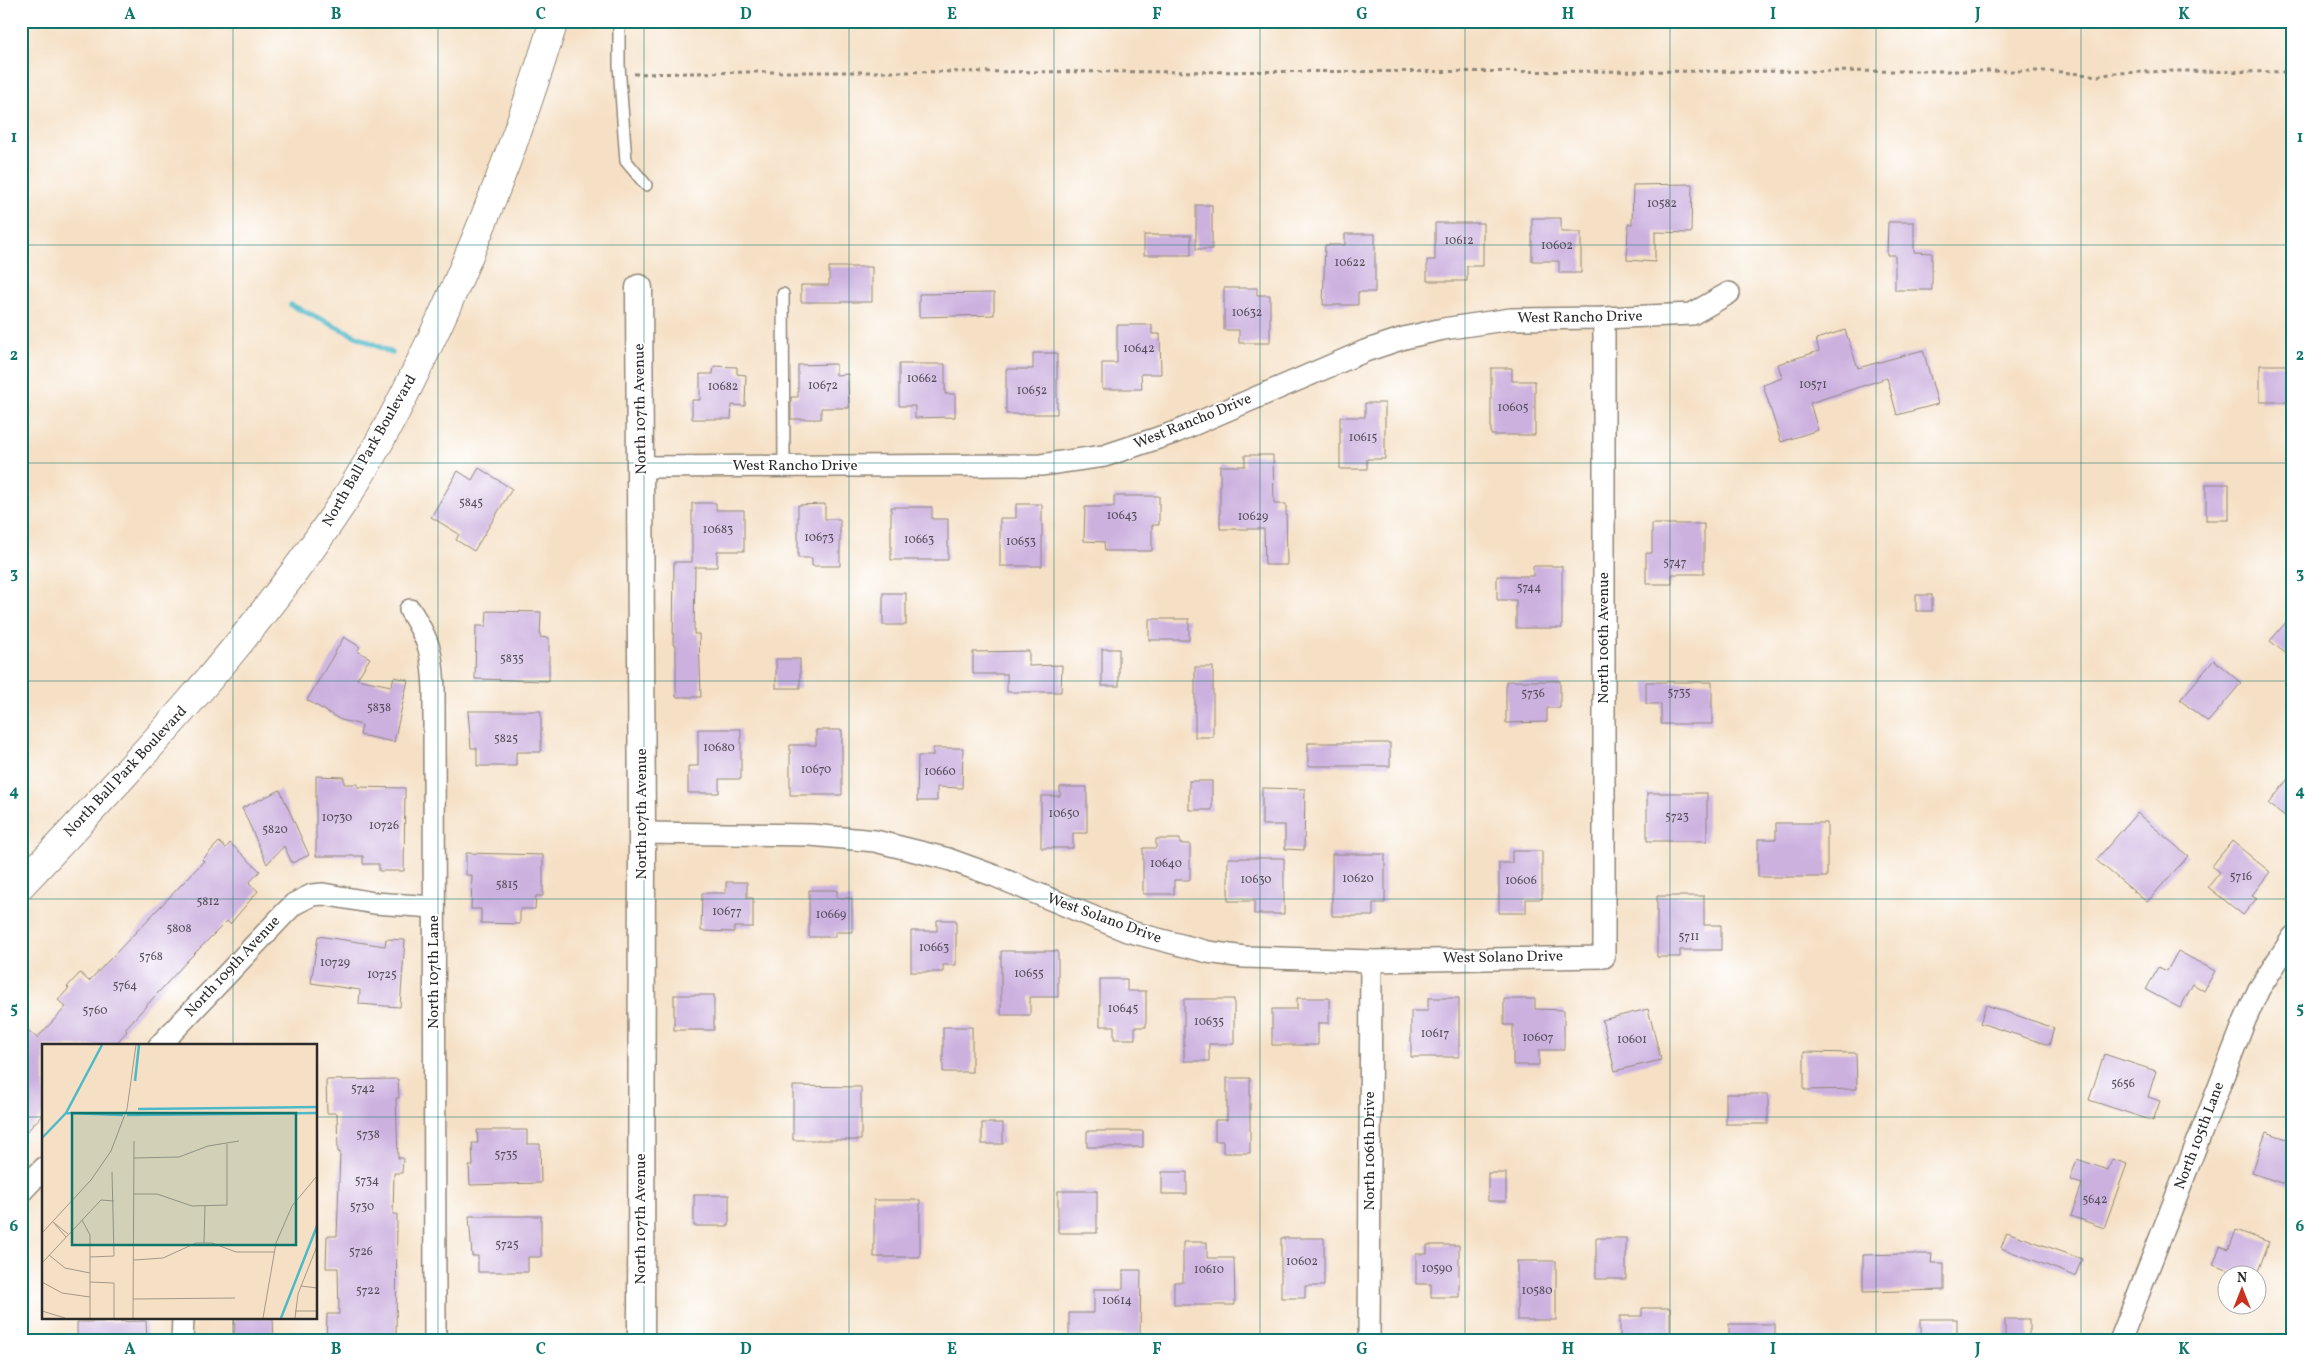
<svg xmlns="http://www.w3.org/2000/svg" width="2314" height="1362" font-family="Vollkorn,serif">
	<style>
		.lines { fill: none; stroke-linecap: round; stroke-linejoin: round }
		.stream { stroke: #4db9c9; stroke-width: 5.5 }
		.building { fill: #ccb1df }
		.service-casing { stroke: #908678; stroke-width: 14 }
		.minor-casing { stroke: #908678; stroke-width: 24 }
		.tertiary-casing { stroke: #908678; stroke-width: 29 }
		.secondary-casing { stroke: #908678; stroke-width: 30 }
		.path { stroke: #908678; stroke-width: 3; stroke-dasharray: 4 4; stroke-linecap: butt }
		.service { stroke: #fff; stroke-width: 11 }
		.minor { stroke: #fff; stroke-width: 21 }
		.tertiary { stroke: #fff; stroke-width: 26 }
		.secondary { stroke: #fff; stroke-width: 28 }
		.grid { fill: none; stroke: #0f766e; stroke-width: 1; stroke-opacity: 0.55 }
		.labels { text-anchor: middle; dominant-baseline: central; stroke-width: 4; stroke-linejoin: round; paint-order: stroke }
		.number-label { font-size: 12px; fill: #534c58 }
		.street-label { font-size: 15px; fill: #2b2b2b; stroke: #fff }
		.inset-river { fill: none; stroke: #4db9c9; stroke-width: 2.5 }
		.inset-road { fill: none; stroke: #a49887; stroke-width: 1 }
		.view { fill: #0f766e; fill-opacity: 0.15; stroke: #0f766e; stroke-width: 2.5 }
		.inset-edge { fill: none; stroke: #2b2b2b; stroke-width: 2.5 }
		.neatline { fill: none; stroke: #0f766e; stroke-width: 2 }
		.grid-label { font-size: 16px; text-anchor: middle; font-weight: bold; fill: #0f766e }
	</style>
	<rect width="100%" height="100%" fill="#fff"/>
	<filter id="ink" filterUnits="userSpaceOnUse"><feTurbulence type="fractalNoise" baseFrequency=".02" numOctaves="2"/><feDisplacementMap in="SourceGraphic" scale="10" xChannelSelector="R" yChannelSelector="G"/><feConvolveMatrix kernelMatrix="1 2 1 2 8 2 1 2 1" color-interpolation-filters="sRGB"/></filter>
	<filter id="wash" filterUnits="userSpaceOnUse"><feTurbulence type="fractalNoise" baseFrequency=".0096" numOctaves="4" result="noise"/><feDisplacementMap in="SourceGraphic" scale="20" xChannelSelector="R" yChannelSelector="G"/><feGaussianBlur stdDeviation="1.12" result="paint"/><feColorMatrix in="noise" values="0 0 0 0 0 0 0 0 0 0 0 0 0 0 0 0 0 1.4 0 .05"/><feComposite in="paint" operator="in"/></filter>
	<g filter="url(#wash)">
		<rect width="100%" height="100%" fill="#f5e0c5"/>
		<g class="lines">
			<polyline class="stream" points="291,305 392,353"/>
		</g>
		<g id="blocks">
			<g class="building">
				<polygon points="1692,184 1691,233 1655,232 1655,262 1627,260 1628,224 1632,224 1633,185"/>
				<rect x="1196" y="205" width="16" height="44"/>
				<polygon points="1532,218 1561,218 1561,232 1581,232 1581,273 1559,273 1559,261 1532,261"/>
				<polygon points="1888,222 1914,222 1914,252 1932,253 1932,290 1895,290 1895,255 1887,255"/>
				<polygon points="1435,223 1483,223 1483,266 1467,266 1467,281 1427,281 1427,260 1435,260"/>
				<polygon points="1345,234 1375,234 1375,292 1358,292 1358,305 1323,305 1325,245 1345,245"/>
				<rect x="1144" y="235" width="47" height="20"/>
				<polygon points="829,267 872,267 872,302 801,302 801,285 829,285"/>
				<polygon points="1224,288 1257,288 1257,295 1270,295 1270,343 1239,343 1239,330 1224,330"/>
				<polygon points="994,293 994,315 919,317 919,294"/>
				<polygon points="1117,325 1152,325 1152,334 1160,334 1161,374 1141,374 1142,389 1102,389 1102,363 1117,363"/>
				<polygon points="1845,330 1858,368 1923,350 1938,404 1897,415 1887,378 1810,403 1818,430 1781,442 1763,385 1782,378 1778,364 1819,351 1816,339"/>
				<polygon points="1033,353 1057,353 1057,414 1006,414 1006,369 1033,369"/>
				<polygon points="836,364 836,375 848,374 849,408 821,408 821,419 791,419 791,397 798,397 798,365"/>
				<polygon points="899,364 945,364 945,394 955,394 955,417 915,418 915,406 899,406"/>
				<rect x="2260" y="365" width="33" height="37"/>
				<polygon points="714,366 737,367 737,374 746,375 745,406 732,405 731,419 692,419 692,400 700,400 700,374 713,374"/>
				<polygon points="1491,368 1512,368 1512,381 1535,381 1535,435 1491,435"/>
				<polygon points="1365,403 1385,403 1385,459 1367,459 1367,469 1340,469 1340,417 1365,417"/>
				<polygon points="1245,455 1273,455 1274,504 1286,504 1287,565 1265,565 1264,529 1220,529 1220,466 1245,466"/>
				<polygon points="479,468 512,489 474,551 456,540 459,534 431,517 458,471 472,480"/>
				<rect x="2206" y="484" width="23" height="36"/>
				<polygon points="1114,496 1159,496 1159,525 1152,525 1152,551 1105,551 1104,542 1084,541 1085,507 1114,507"/>
				<polygon points="692,503 716,503 716,510 744,510 744,551 717,551 717,567 695,567 694,634 699,634 701,697 676,697 676,645 673,645 674,562 692,562"/>
				<polygon points="825,504 825,519 840,519 840,566 812,566 812,558 798,558 798,505"/>
				<polygon points="1016,504 1042,504 1042,566 1000,566 1000,518 1016,518"/>
				<polygon points="891,507 932,507 932,519 948,519 948,560 891,560"/>
				<polygon points="1652,524 1704,524 1704,574 1672,574 1672,584 1646,584 1646,553 1652,553"/>
				<polygon points="1533,566 1562,566 1562,628 1516,628 1516,600 1497,600 1497,576 1533,576"/>
				<rect x="883" y="593" width="23" height="32"/>
				<rect x="1916" y="595" width="16" height="16"/>
				<polygon points="487,611 541,612 540,637 549,638 549,681 475,679 476,626 486,626"/>
				<polygon points="2293,614 2293,659 2270,641"/>
				<rect x="1149" y="619" width="40" height="21"/>
				<polygon points="344,637 360,647 357,651 370,658 357,679 391,686 394,677 408,680 394,742 360,735 362,725 341,720 307,700"/>
				<rect x="1102" y="649" width="17" height="37"/>
				<polygon points="1029,651 1029,666 1062,665 1061,692 1007,692 1007,674 973,674 973,652"/>
				<rect x="776" y="659" width="24" height="29"/>
				<polygon points="2214,660 2241,683 2208,722 2180,700"/>
				<rect x="1195" y="667" width="18" height="70"/>
				<polygon points="1506,681 1560,681 1560,708 1547,708 1547,722 1506,723"/>
				<polygon points="1646,682 1712,682 1712,724 1661,724 1661,704 1646,704"/>
				<polygon points="468,711 541,711 541,752 516,752 516,766 477,766 477,748 471,748"/>
				<polygon points="698,729 741,729 741,779 719,779 719,793 688,793 688,766 698,766"/>
				<polygon points="816,730 842,730 842,795 790,795 790,745 816,745"/>
				<rect x="1308" y="743" width="82" height="23"/>
				<polygon points="933,748 963,748 962,788 937,787 937,801 917,801 918,756 933,756"/>
				<polygon points="2293,772 2293,822 2269,804"/>
				<polygon points="316,776 344,777 344,784 358,784 358,787 405,788 404,871 379,871 379,864 363,864 363,856 316,856"/>
				<rect x="1189" y="781" width="23" height="29"/>
				<polygon points="1060,787 1087,787 1087,833 1073,833 1073,848 1041,848 1041,796 1060,796"/>
				<polygon points="1262,788 1305,789 1304,850 1285,849 1285,825 1262,825"/>
				<polygon points="280,790 309,855 292,863 284,846 267,864 242,808"/>
				<rect x="1647" y="793" width="60" height="48"/>
				<polygon points="2137,813 2188,856 2147,902 2096,860"/>
				<polygon points="1776,823 1827,823 1827,877 1758,877 1758,839 1776,839"/>
				<polygon points="1156,839 1180,839 1180,844 1190,844 1190,880 1174,880 1174,894 1143,894 1143,848 1156,848"/>
				<polygon points="2232,841 2270,872 2252,895 2257,898 2243,915 2208,887 2220,872 2212,866"/>
				<polygon points="219,842 226,848 230,843 260,871 249,883 258,891 230,924 227,921 188,960 125,1029 127,1031 114,1046 44,1046 44,1113 21,1138 21,1024 37,1038 66,1007 58,1000 69,988 67,987 80,973 89,981 204,861 202,860"/>
				<polygon points="1512,851 1542,851 1542,899 1526,899 1526,913 1499,913 1499,863 1512,863"/>
				<polygon points="466,853 543,855 543,896 536,896 535,909 520,909 520,924 481,923 481,909 471,909 472,875 466,875"/>
				<polygon points="1332,854 1385,854 1385,903 1373,903 1373,916 1332,916"/>
				<polygon points="1228,858 1284,858 1284,914 1254,914 1254,901 1228,901"/>
				<polygon points="726,882 747,882 747,898 753,898 753,927 734,927 734,932 701,931 702,893 726,893"/>
				<polygon points="809,890 837,890 837,898 852,898 852,932 835,932 835,937 809,937"/>
				<polygon points="1657,896 1704,896 1704,925 1721,925 1721,950 1680,950 1680,957 1657,957"/>
				<polygon points="937,920 956,920 956,965 943,965 943,972 911,972 911,931 937,931"/>
				<polygon points="318,936 385,946 386,939 405,940 400,1007 359,1004 360,990 311,983"/>
				<polygon points="1001,951 1058,951 1058,997 1030,997 1030,1015 1001,1015"/>
				<polygon points="2178,951 2215,971 2204,991 2193,984 2180,1008 2146,990 2158,967 2167,971"/>
				<polygon points="1100,979 1127,979 1127,991 1146,991 1146,1027 1135,1027 1135,1039 1114,1039 1114,1026 1100,1026"/>
				<rect x="674" y="995" width="40" height="35"/>
				<polygon points="1297,998 1329,998 1329,1023 1318,1023 1318,1045 1272,1045 1272,1009 1297,1009"/>
				<polygon points="1428,998 1459,998 1459,1057 1411,1057 1411,1011 1428,1011"/>
				<polygon points="1184,999 1234,999 1234,1044 1209,1044 1209,1061 1184,1061"/>
				<polygon points="1504,999 1535,999 1535,1009 1564,1010 1564,1050 1539,1050 1539,1065 1513,1065 1513,1025 1504,1025"/>
				<polygon points="1986,1005 2054,1028 2049,1045 1980,1023"/>
				<polygon points="1648,1009 1661,1060 1615,1071 1602,1020"/>
				<rect x="943" y="1027" width="29" height="45"/>
				<polygon points="1804,1052 1856,1053 1857,1089 1804,1090"/>
				<polygon points="2104,1054 2156,1071 2148,1097 2160,1101 2153,1121 2089,1100"/>
				<polygon points="1227,1078 1250,1078 1250,1153 1223,1153 1223,1141 1215,1141 1215,1120 1227,1120"/>
				<polygon points="398,1079 399,1098 396,1098 398,1158 403,1158 402,1173 394,1173 393,1214 397,1214 396,1341 326,1341 327,1314 339,1314 338,1268 326,1268 327,1236 337,1236 340,1152 338,1152 337,1113 327,1113 326,1080"/>
				<polygon points="793,1086 861,1087 861,1140 793,1140"/>
				<rect x="1726" y="1094" width="42" height="30"/>
				<rect x="982" y="1123" width="21" height="21"/>
				<polygon points="477,1130 527,1130 527,1144 540,1144 541,1183 470,1185 469,1166 473,1166 472,1143 478,1143"/>
				<rect x="1087" y="1131" width="56" height="16"/>
				<polygon points="2266,1132 2293,1141 2293,1187 2252,1173"/>
				<polygon points="2077,1159 2108,1170 2112,1159 2127,1164 2104,1228 2071,1216 2082,1184 2070,1180"/>
				<rect x="1162" y="1172" width="25" height="22"/>
				<rect x="1488" y="1173" width="18" height="28"/>
				<rect x="1058" y="1191" width="39" height="42"/>
				<rect x="694" y="1195" width="35" height="31"/>
				<rect x="874" y="1200" width="46" height="57"/>
				<polygon points="469,1216 541,1216 541,1257 528,1257 528,1272 478,1272 478,1256 472,1256"/>
				<polygon points="2236,1230 2269,1242 2257,1274 2239,1274 2213,1265 2220,1246 2229,1249"/>
				<polygon points="2007,1232 2082,1259 2075,1276 2001,1248"/>
				<polygon points="1281,1238 1324,1238 1324,1286 1305,1286 1305,1298 1281,1298"/>
				<rect x="1596" y="1238" width="30" height="41"/>
				<polygon points="1183,1242 1207,1242 1207,1258 1234,1258 1235,1305 1174,1305 1174,1282 1183,1282"/>
				<polygon points="1427,1245 1459,1245 1459,1297 1431,1297 1431,1284 1416,1284 1416,1254 1427,1254"/>
				<polygon points="1900,1254 1932,1254 1931,1263 1944,1263 1944,1290 1863,1292 1863,1255"/>
				<rect x="1517" y="1261" width="39" height="59"/>
				<polygon points="1123,1270 1141,1270 1140,1335 1069,1335 1069,1313 1094,1313 1094,1289 1123,1289"/>
				<polygon points="1642,1308 1670,1308 1670,1341 1620,1341 1620,1316 1642,1316"/>
				<polygon points="235,1318 273,1318 274,1341 234,1341"/>
				<rect x="1921" y="1319" width="36" height="22"/>
				<rect x="2005" y="1319" width="24" height="22"/>
				<polygon points="146,1321 147,1341 77,1341 77,1322"/>
				<rect x="1729" y="1324" width="46" height="17"/>
			</g>
		</g>
	</g>
	<g filter="url(#ink)">
		<use href="#blocks" fill-opacity="0" stroke="#908678" stroke-width="1"/>
		<g class="lines">
			<g class="service-casing">
				<g id="service">
					<polyline points="619,21 619,65 626,161 646,185"/>
					<polyline points="783,294 784,465"/>
				</g>
			</g>
			<g class="minor-casing">
				<g id="minor">
					<polyline points="641,467 1041,465 1104,456 1176,432 1365,351 1404,338 1443,329 1511,319 1604,318 1692,314 1729,293"/>
					<path d="M410,610c20,33 22,41 24,79l1,652"/>
					<polyline points="642,833 811,835 875,841 948,859 995,876 1127,931 1208,952 1244,957 1371,961 1604,957 1604,318"/>
					<polyline points="159,1046 285,913 294,904 312,895 323,894 374,903 434,907"/>
					<polyline points="21,1192 44,1168"/>
					<polyline points="182,1341 183,1318"/>
					<polyline points="1369,1341 1371,961"/>
					<polyline points="2120,1341 2245,1020 2259,989 2293,937"/>
				</g>
			</g>
			<g class="tertiary-casing">
				<polyline id="tertiary" points="639,288 642,833 641,1341"/>
			</g>
			<g class="secondary-casing">
				<path id="secondary" d="M21,885c114,-120 227,-240 319,-378 38,-57 69,-120 98,-182 46,-99 84,-199 116,-304"/>
			</g>
			<polyline class="path" points="634,74 751,72 2052,71 2098,76 2115,73 2175,71 2293,72"/>
			<use href="#service" class="service"/>
			<use href="#minor" class="minor"/>
			<use href="#tertiary" class="tertiary"/>
			<use href="#secondary" class="secondary"/>
		</g>
	</g>
	<path class="grid" d="M233,21v1025M438,21v1320M644,21v1320M849,21v1320M1054,21v1320M1260,21v1320M1465,21v1320M1670,21v1320M1876,21v1320M2081,21v1320M21,245h2272M21,463h2272M21,681h2272M21,899h2272M21,1117h23M316,1117h1977M233,1318v23"/>
	<g class="labels">
		<g class="number-label">
			<text x="1662" y="204">10582</text>
			<text x="1459" y="241">10612</text>
			<text x="1557" y="246">10602</text>
			<text x="1350" y="263">10622</text>
			<text x="1247" y="313">10632</text>
			<text x="1139" y="349">10642</text>
			<text x="922" y="379">10662</text>
			<text x="1813" y="385">10571</text>
			<text x="823" y="386">10672</text>
			<text x="723" y="387">10682</text>
			<text x="1032" y="391">10652</text>
			<text x="1513" y="408">10605</text>
			<text x="1363" y="438">10615</text>
			<text x="471" y="503">5845</text>
			<text x="1122" y="516">10643</text>
			<text x="1253" y="517">10629</text>
			<text x="718" y="530">10683</text>
			<text x="819" y="538">10673</text>
			<text x="919" y="540">10663</text>
			<text x="1021" y="542">10653</text>
			<text x="1675" y="563">5747</text>
			<text x="1529" y="588">5744</text>
			<text x="512" y="659">5835</text>
			<text x="1679" y="693">5735</text>
			<text x="1533" y="694">5736</text>
			<text x="379" y="708">5838</text>
			<text x="506" y="739">5825</text>
			<text x="719" y="748">10680</text>
			<text x="816" y="770">10670</text>
			<text x="940" y="772">10660</text>
			<text x="1064" y="814">10650</text>
			<text x="1677" y="817">5723</text>
			<text x="337" y="818">10730</text>
			<text x="384" y="826">10726</text>
			<text x="275" y="830">5820</text>
			<text x="1166" y="864">10640</text>
			<text x="2241" y="877">5716</text>
			<text x="1358" y="879">10620</text>
			<text x="1256" y="880">10630</text>
			<text x="1521" y="881">10606</text>
			<text x="507" y="885">5815</text>
			<text x="208" y="902">5812</text>
			<text x="727" y="912">10677</text>
			<text x="831" y="915">10669</text>
			<text x="179" y="929">5808</text>
			<text x="1689" y="937">5711</text>
			<text x="934" y="948">10663</text>
			<text x="151" y="957">5768</text>
			<text x="335" y="963">10729</text>
			<text x="1029" y="974">10655</text>
			<text x="382" y="975">10725</text>
			<text x="125" y="986">5764</text>
			<text x="1123" y="1009">10645</text>
			<text x="95" y="1011">5760</text>
			<text x="1209" y="1022">10635</text>
			<text x="1435" y="1034">10617</text>
			<text x="1538" y="1038">10607</text>
			<text x="1632" y="1040">10601</text>
			<text x="2123" y="1084">5656</text>
			<text x="363" y="1089">5742</text>
			<text x="368" y="1135">5738</text>
			<text x="506" y="1155">5735</text>
			<text x="367" y="1181">5734</text>
			<text x="2095" y="1200">5642</text>
			<text x="362" y="1207">5730</text>
			<text x="507" y="1245">5725</text>
			<text x="361" y="1252">5726</text>
			<text x="1302" y="1262">10602</text>
			<text x="1437" y="1269">10590</text>
			<text x="1209" y="1270">10610</text>
			<text x="368" y="1291">5722</text>
			<text x="1537" y="1291">10580</text>
			<text x="1117" y="1301">10614</text>
		</g>
		<g class="street-label">
			<text transform="translate(1580 318) rotate(-1)">West Rancho Drive</text>
			<text transform="translate(641 409) rotate(-91)">North 107th Avenue</text>
			<text transform="translate(1193 422) rotate(-22)">West Rancho Drive</text>
			<text transform="translate(370 451) rotate(-60)">North Ball Park Boulevard</text>
			<text x="795" y="466">West Rancho Drive</text>
			<text transform="translate(1604 638) rotate(-90)">North 106th Avenue</text>
			<text transform="translate(126 772) rotate(-47)">North Ball Park Boulevard</text>
			<text transform="translate(642 814) rotate(-90)">North 107th Avenue</text>
			<text transform="translate(1104 919) rotate(20)">West Solano Drive</text>
			<text transform="translate(1503 958) rotate(-1)">West Solano Drive</text>
			<text transform="translate(233 967) rotate(-47)">North 109th Avenue</text>
			<text transform="translate(434 972) rotate(-90)">North 107th Lane</text>
			<text transform="translate(2200 1136) rotate(-69)">North 105th Lane</text>
			<text transform="translate(1370 1151) rotate(-90)">North 106th Drive</text>
			<text transform="translate(641 1219) rotate(-90)">North 107th Avenue</text>
		</g>
	</g>
	<g transform="translate(42 1044)">
		<rect width="275" height="275" fill="#f5e0c5"/>
		<path class="inset-river" d="M93,37l4,-36M96,65l179,-2M24,69l57,2M85,71l190,-2M0,94l24,-25 36,-68M239,274l36,-92"/>
		<path class="inset-road" d="M92,114l45,-1 29,-11 31,-5M92,150h23l35,12 35,-1v-61M40,176l8,15v83M11,178l13,15M11,178l15,12M0,189l49,-53 20,-29 16,-42 9,-64M162,199l1,-37M7,211l16,13 25,5M48,213l24,-1 -2,-84M92,216l29,-2 33,-15h16l24,9h38M0,219l59,-63 13,1M0,238l20,11 28,4M48,238l24,1v35M259,242l16,2M91,255l102,-1M0,267l23,7M253,267h22M91,274l1,-177M221,274l13,-75 16,-37 25,-30M253,274l3,-24 19,-48"/>
		<path class="view" d="M30,69h224v132h-224z"/>
		<rect width="275" height="275" class="inset-edge"/>
	</g>
	<rect width="2314" height="1362" fill="none" stroke="#fff" stroke-width="55"/>
	<g transform="translate(2242 1290)"><circle r="24" fill="#ffffff" stroke="#aaaaaa"/>
	<path d="M0-4L9 19L0 12L-9 19Z" fill="#c8321e"/>
	<text y="-8" font-size="14" font-weight="bold" text-anchor="middle" fill="#2b2b2b">N</text>
	</g>
	<rect x="28" y="28" width="2258" height="1306" class="neatline"/>
	<g class="grid-label">
		<text x="130" y="19">A</text>
		<text x="336" y="19">B</text>
		<text x="541" y="19">C</text>
		<text x="746" y="19">D</text>
		<text x="952" y="19">E</text>
		<text x="1157" y="19">F</text>
		<text x="1362" y="19">G</text>
		<text x="1568" y="19">H</text>
		<text x="1773" y="19">I</text>
		<text x="1978" y="19">J</text>
		<text x="2184" y="19">K</text>
		<text x="14" y="142">1</text>
		<text x="2300" y="142">1</text>
		<text x="14" y="360">2</text>
		<text x="2300" y="360">2</text>
		<text x="14" y="578">3</text>
		<text x="2300" y="578">3</text>
		<text x="14" y="796">4</text>
		<text x="2300" y="796">4</text>
		<text x="14" y="1013">5</text>
		<text x="2300" y="1013">5</text>
		<text x="14" y="1231">6</text>
		<text x="2300" y="1231">6</text>
		<text x="130" y="1354">A</text>
		<text x="336" y="1354">B</text>
		<text x="541" y="1354">C</text>
		<text x="746" y="1354">D</text>
		<text x="952" y="1354">E</text>
		<text x="1157" y="1354">F</text>
		<text x="1362" y="1354">G</text>
		<text x="1568" y="1354">H</text>
		<text x="1773" y="1354">I</text>
		<text x="1978" y="1354">J</text>
		<text x="2184" y="1354">K</text>
	</g>
</svg>
